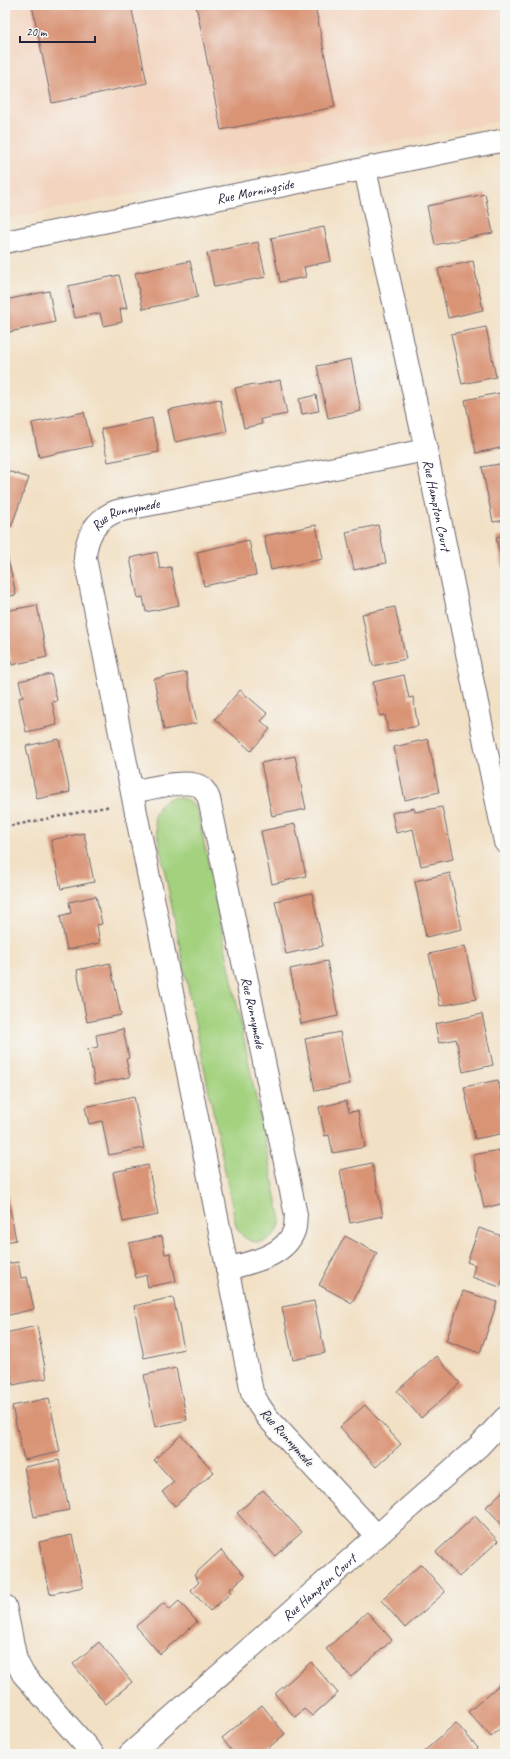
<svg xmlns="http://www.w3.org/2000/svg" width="510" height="1759" font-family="Caveat,sans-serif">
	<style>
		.built { fill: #f3d4bf }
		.green { fill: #a3d17e; stroke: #627a5c }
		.building { fill: #d99374 }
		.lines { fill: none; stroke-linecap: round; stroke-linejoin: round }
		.minor-casing { stroke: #6b646b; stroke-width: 24 }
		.path { stroke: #6b646b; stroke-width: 2.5; stroke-dasharray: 3 3; stroke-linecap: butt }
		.minor { stroke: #fff; stroke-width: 22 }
		.labels { text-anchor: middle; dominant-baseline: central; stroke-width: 4; stroke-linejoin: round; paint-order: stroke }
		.street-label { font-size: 14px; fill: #22223b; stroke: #f6f6f2 }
	</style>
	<rect width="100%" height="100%" fill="#f6f6f2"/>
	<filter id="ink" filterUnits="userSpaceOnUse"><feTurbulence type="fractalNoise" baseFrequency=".025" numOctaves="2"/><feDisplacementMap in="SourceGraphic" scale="8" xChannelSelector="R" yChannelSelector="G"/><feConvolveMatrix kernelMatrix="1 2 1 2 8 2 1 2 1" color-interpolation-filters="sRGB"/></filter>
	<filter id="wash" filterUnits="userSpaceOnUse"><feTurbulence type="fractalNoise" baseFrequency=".012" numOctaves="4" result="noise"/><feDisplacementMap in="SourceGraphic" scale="16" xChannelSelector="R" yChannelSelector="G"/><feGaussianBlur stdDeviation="0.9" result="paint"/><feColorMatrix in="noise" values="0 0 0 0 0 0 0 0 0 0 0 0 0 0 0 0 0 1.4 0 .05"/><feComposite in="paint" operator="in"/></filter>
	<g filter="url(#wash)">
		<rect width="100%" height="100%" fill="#f2e0c5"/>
		<polygon class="built" points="5,5 505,5 505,120 5,219"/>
		<path class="green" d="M174,797c12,1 19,5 24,16l83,408c-7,25 -34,29 -45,5l-82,-408c3,-12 8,-18 20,-21z"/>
		<g id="blocks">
			<g class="building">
				<polygon points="32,5 131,5 147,83 52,103"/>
				<polygon points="196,5 315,5 335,107 221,130"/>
				<polygon points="485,194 493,233 435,245 427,206"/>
				<polygon points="324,227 331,261 304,267 306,277 280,282 271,238"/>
				<polygon points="258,242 266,277 214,287 207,253"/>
				<polygon points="190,261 198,297 143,309 135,273"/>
				<polygon points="473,261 483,310 448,318 438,269"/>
				<polygon points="119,275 127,308 120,309 122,322 103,326 100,313 75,318 68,286"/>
				<polygon points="49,291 55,322 5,333 5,300"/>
				<polygon points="486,327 496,377 462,384 451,334"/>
				<polygon points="351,359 361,411 328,418 317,366"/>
				<polygon points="280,380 287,414 261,419 262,424 244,428 235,388 254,384 254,386"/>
				<polygon points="499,393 505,422 505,447 476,453 465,400"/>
				<polygon points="316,395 319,411 302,414 299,399"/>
				<polygon points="220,399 227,431 175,442 168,410"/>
				<polygon points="84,412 92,446 39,457 32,423"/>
				<polygon points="152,418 159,452 108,462 101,429"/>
				<polygon points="505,463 505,520 493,522 482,467"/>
				<polygon points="5,470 29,478 11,527 5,525"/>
				<polygon points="316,525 323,559 271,570 264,536"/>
				<polygon points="378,525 386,563 354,570 346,532"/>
				<polygon points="505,535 505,575 504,575 496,537"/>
				<polygon points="249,540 256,575 204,586 197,552"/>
				<polygon points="5,545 16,595 5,597"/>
				<polygon points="157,552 160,569 171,567 179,605 146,612 143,597 138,598 130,558"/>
				<polygon points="37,605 47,657 12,665 5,632 5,611"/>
				<polygon points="395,607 406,659 373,666 362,614"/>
				<polygon points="186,672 197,723 164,730 154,679"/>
				<polygon points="51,674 57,701 52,702 57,725 26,732 19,698 23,697 19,681"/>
				<polygon points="404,675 409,698 413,697 418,726 388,732 385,715 380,716 373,682"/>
				<polygon points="240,690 268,714 261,721 270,729 251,751 215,719"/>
				<polygon points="59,739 70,792 37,799 26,746"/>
				<polygon points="428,739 439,792 405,800 394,747"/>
				<polygon points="295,756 306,809 272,816 261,763"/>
				<polygon points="442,807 453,859 421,866 413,829 396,833 392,813 414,808 415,812"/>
				<polygon points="295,824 306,876 272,884 261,831"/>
				<polygon points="84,833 94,882 61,889 51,840"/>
				<polygon points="450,873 462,929 426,937 415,881"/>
				<polygon points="312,893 323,946 286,954 275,901"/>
				<polygon points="96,896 102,924 97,925 100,943 67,950 60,916 71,913 69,902"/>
				<polygon points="465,946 476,999 440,1006 429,954"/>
				<polygon points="327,961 338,1016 301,1024 290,969"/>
				<polygon points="110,963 121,1015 87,1022 77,970"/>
				<polygon points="482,1014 493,1065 463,1072 456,1039 439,1043 435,1024"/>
				<polygon points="123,1029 129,1058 126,1059 130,1077 95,1084 88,1049 98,1047 96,1035"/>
				<polygon points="340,1032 350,1084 315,1091 305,1039"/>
				<polygon points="498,1080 505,1114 505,1133 475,1139 464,1087"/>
				<polygon points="134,1096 144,1148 109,1155 102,1121 89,1124 85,1107"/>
				<polygon points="346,1101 349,1112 358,1111 365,1147 333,1153 329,1135 325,1136 319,1107"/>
				<polygon points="505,1149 505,1203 484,1208 473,1155"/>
				<polygon points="372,1163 383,1216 350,1223 340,1170"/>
				<polygon points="148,1165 158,1215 123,1222 113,1172"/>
				<polygon points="7,1193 16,1240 5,1242 5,1194"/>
				<polygon points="479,1228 505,1237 505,1273 500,1287 472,1277 475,1265 467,1262"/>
				<polygon points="162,1236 165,1254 170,1253 176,1281 148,1287 146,1275 136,1278 129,1243"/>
				<polygon points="345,1236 377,1253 352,1303 319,1285"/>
				<polygon points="18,1262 21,1278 27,1277 34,1309 5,1316 5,1264"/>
				<polygon points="463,1291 497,1302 480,1353 446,1341"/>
				<polygon points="173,1297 184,1349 144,1358 134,1306"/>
				<polygon points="314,1301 325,1353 293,1360 282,1307"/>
				<polygon points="37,1326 47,1378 13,1385 5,1346 5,1333"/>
				<polygon points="436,1356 460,1383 421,1418 397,1391"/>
				<polygon points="176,1368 187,1420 155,1427 144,1375"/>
				<polygon points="49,1398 60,1452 24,1460 12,1406"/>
				<polygon points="365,1405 401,1444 376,1467 340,1427"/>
				<polygon points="181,1435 214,1472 175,1506 162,1492 174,1482 154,1460"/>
				<polygon points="59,1460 69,1510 34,1517 24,1467"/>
				<polygon points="505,1489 505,1528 486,1507"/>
				<polygon points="263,1490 302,1532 275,1556 237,1513"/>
				<polygon points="475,1516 498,1541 459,1577 436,1552"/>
				<polygon points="72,1535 83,1587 50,1594 39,1542"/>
				<polygon points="221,1550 245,1576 229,1590 231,1593 210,1611 191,1590 199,1582 194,1575"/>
				<polygon points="421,1564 445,1592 405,1628 381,1600"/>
				<polygon points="179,1601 197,1622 160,1654 136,1626 164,1603 169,1610"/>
				<polygon points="367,1612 392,1640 351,1677 326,1649"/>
				<polygon points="99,1642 132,1682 106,1704 73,1664"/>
				<polygon points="311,1662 338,1693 312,1716 304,1709 295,1717 275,1694"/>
				<polygon points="505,1680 505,1724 491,1737 468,1712"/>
				<polygon points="262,1705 285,1734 261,1754 234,1754 222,1738"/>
				<polygon points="456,1723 478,1748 472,1754 421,1754"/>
			</g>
		</g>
	</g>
	<g filter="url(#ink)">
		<use href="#blocks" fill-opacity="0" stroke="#6b646b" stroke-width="1"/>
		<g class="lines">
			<g class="minor-casing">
				<g id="minor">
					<path id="s1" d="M365,169l61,281 79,392"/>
					<path id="s2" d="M5,242l500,-102"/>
					<path id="s3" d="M132,792c15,-3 56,-14 69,-5 4,3 6,7 8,12l87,416c-1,5 0,11 -2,16 -10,26 -43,31 -67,38"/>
					<path id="s4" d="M377,1536l-110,-119 -8,-12 -7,-13 -167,-834c1,-22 11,-39 32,-47l309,-61"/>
					<polyline points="5,1606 16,1660 23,1674 93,1754"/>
					<path id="s5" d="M130,1754l349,-308 26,-28"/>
				</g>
			</g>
			<polyline class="path" points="5,827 111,806"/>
			<use href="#minor" class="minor"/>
		</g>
	</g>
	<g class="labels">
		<g class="street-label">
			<text stroke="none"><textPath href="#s2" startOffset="255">Rue Morningside</textPath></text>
			<text stroke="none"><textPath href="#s1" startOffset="344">Rue Hampton Court</textPath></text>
			<text stroke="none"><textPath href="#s4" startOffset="1109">Rue Runnymede</textPath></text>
			<text stroke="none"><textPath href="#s3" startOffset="303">Rue Runnymede</textPath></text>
			<text transform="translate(287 1437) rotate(48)">Rue Runnymede</text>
			<text stroke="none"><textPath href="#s5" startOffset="252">Rue Hampton Court</textPath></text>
		</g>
	</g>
	<rect width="510" height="1759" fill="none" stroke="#f6f6f2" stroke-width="20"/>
	<path d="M20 36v6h75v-6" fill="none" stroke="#22223b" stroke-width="2"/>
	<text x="26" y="36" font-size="12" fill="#22223b" stroke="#f6f6f2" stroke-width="3" paint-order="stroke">20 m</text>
</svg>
